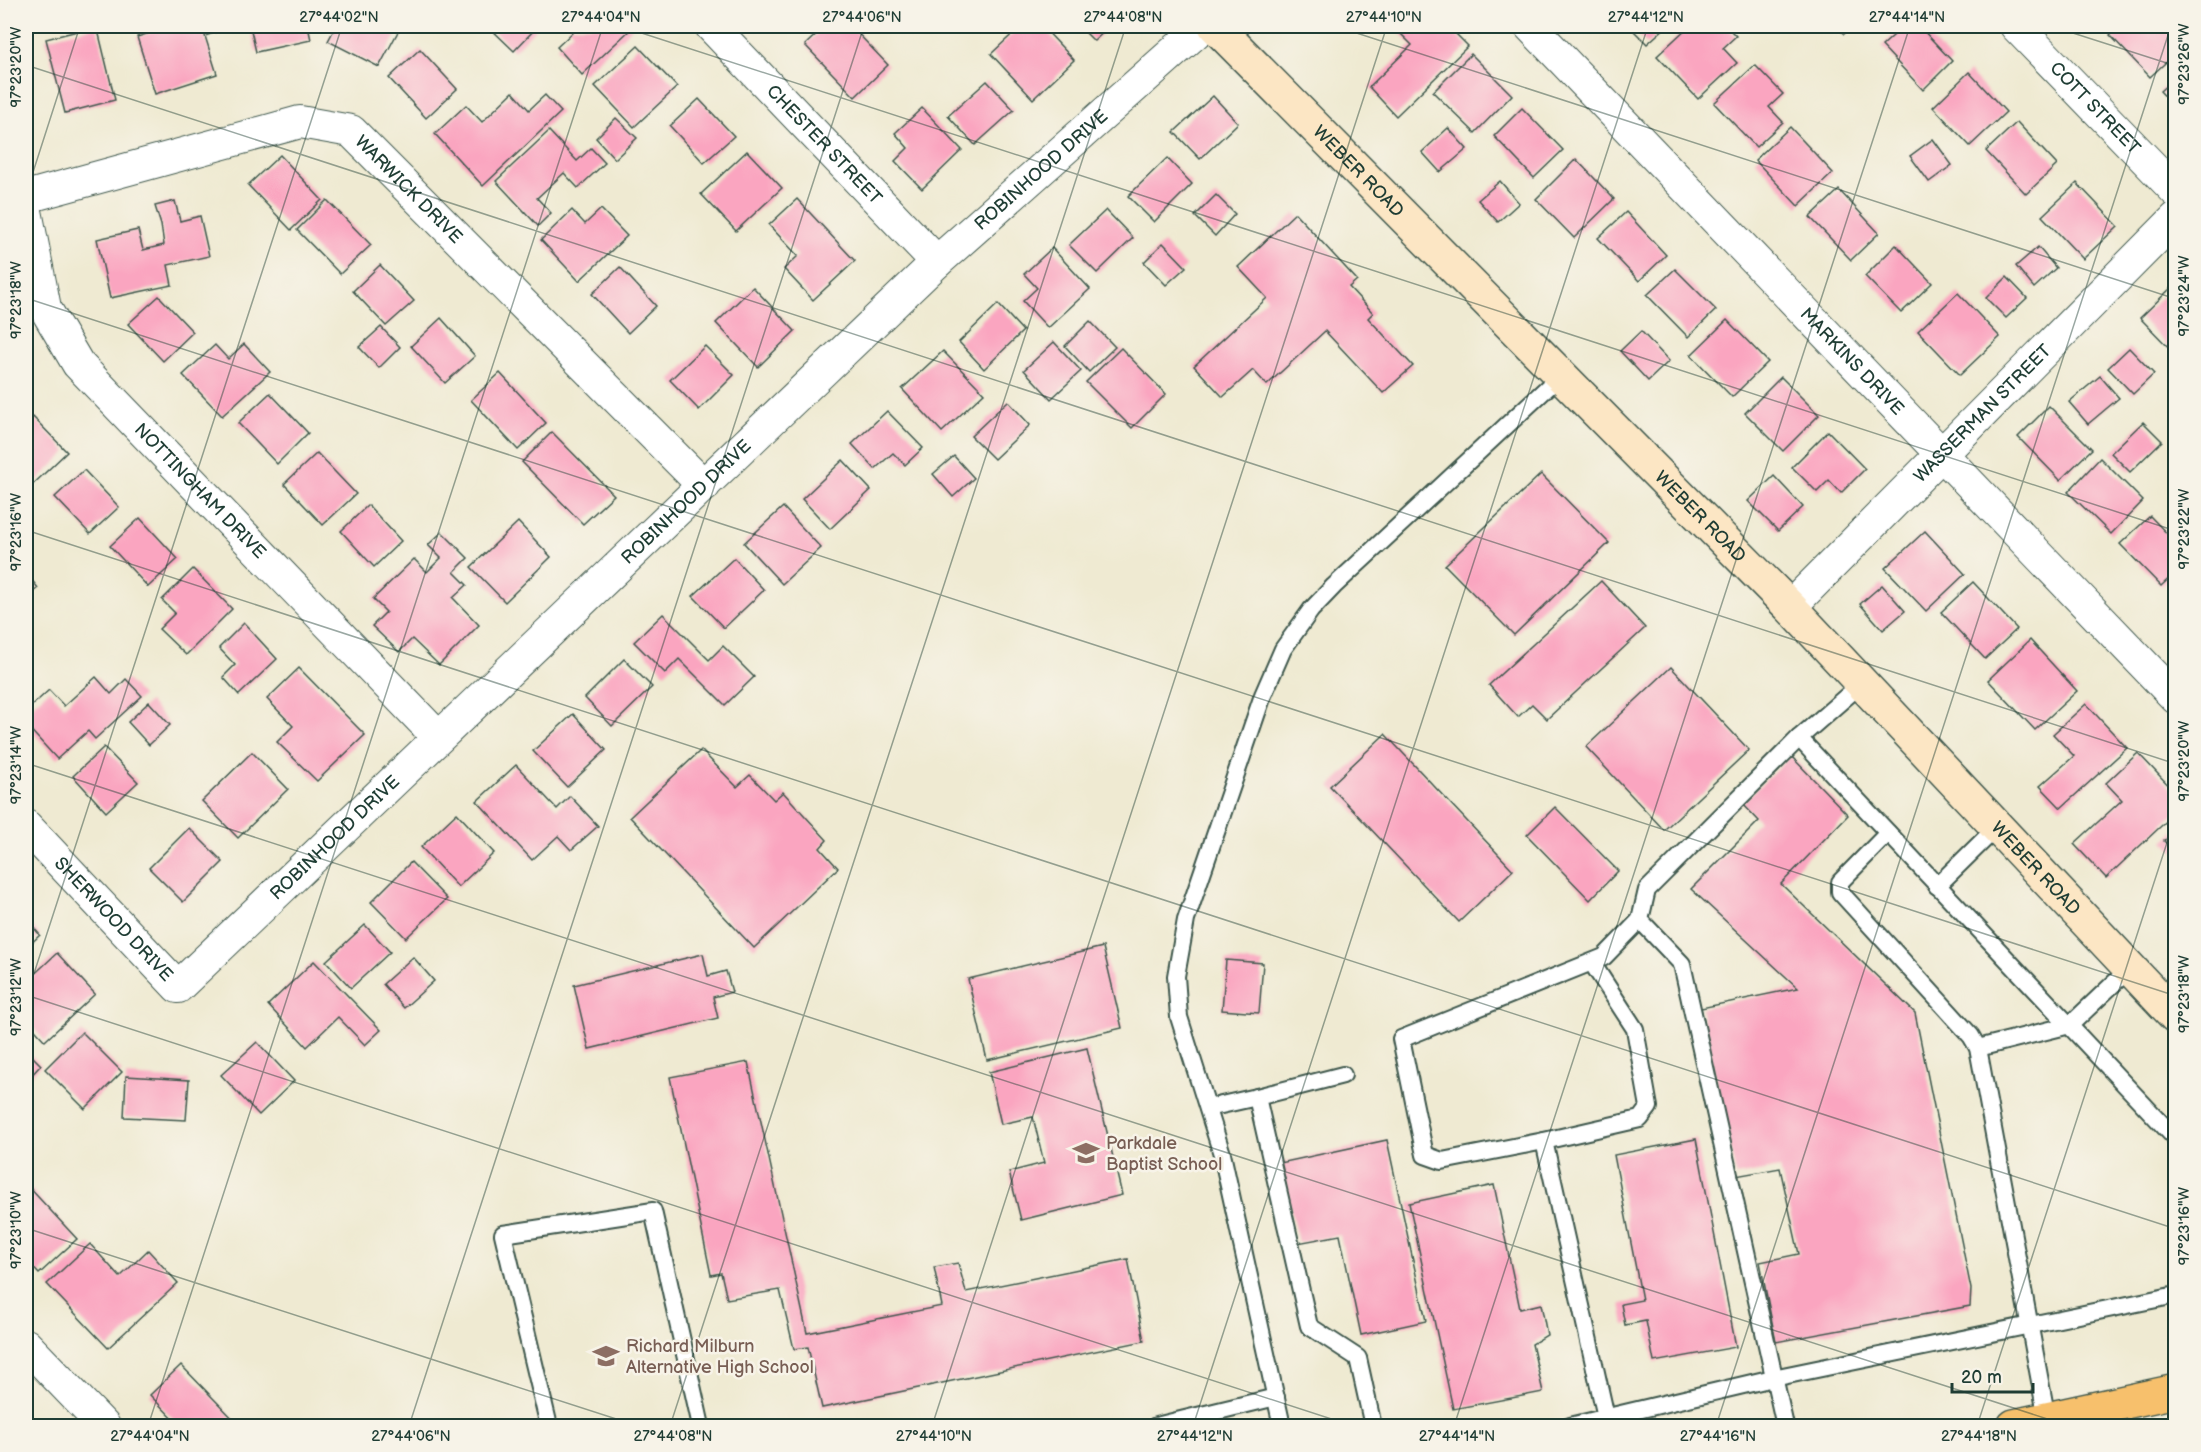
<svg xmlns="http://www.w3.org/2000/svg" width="2201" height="1452" font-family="'Balsamiq Sans',sans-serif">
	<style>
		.building { fill: #faa5c0 }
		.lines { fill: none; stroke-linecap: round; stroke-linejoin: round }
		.lane-casing { stroke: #3e574c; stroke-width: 20 }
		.street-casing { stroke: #3e574c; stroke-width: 34 }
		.secondary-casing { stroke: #3e574c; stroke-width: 36 }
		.primary-casing { stroke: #3e574c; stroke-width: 36 }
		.lane { stroke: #fff; stroke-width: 16 }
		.street { stroke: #fff; stroke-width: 32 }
		.secondary { stroke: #fce6c4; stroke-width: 33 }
		.primary { stroke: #f7c06c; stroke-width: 33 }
		.ticks { fill: none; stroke: #1f3d34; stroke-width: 1.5; stroke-opacity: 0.45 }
		.labels { text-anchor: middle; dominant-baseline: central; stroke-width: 5; stroke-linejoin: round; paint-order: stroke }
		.street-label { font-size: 18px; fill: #1f3d34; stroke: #f7f3e8 }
		.education-label { font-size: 18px; fill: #785e54; stroke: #f7f3e8; text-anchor: start }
		.neatline { fill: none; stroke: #1f3d34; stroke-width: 2 }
		.ticks-label { font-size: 15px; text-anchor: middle; fill: #1f3d34 }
	</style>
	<rect width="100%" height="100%" fill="#f7f3e8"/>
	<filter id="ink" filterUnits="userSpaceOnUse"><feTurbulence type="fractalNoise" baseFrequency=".0167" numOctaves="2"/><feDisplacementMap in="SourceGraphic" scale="12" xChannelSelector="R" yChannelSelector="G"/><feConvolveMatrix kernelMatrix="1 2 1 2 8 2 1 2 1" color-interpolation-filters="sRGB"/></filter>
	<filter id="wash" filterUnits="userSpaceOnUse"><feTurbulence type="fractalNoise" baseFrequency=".008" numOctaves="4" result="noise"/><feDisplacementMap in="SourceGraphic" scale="24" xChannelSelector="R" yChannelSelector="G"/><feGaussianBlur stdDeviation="1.35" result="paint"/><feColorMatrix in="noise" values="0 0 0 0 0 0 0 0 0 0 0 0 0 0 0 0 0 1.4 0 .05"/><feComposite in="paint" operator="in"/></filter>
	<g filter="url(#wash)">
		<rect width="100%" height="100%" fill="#efead2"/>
		<g id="blocks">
			<g class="building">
				<polygon points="97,26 115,100 65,113 46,39"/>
				<polygon points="172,26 224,26 225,29 205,36 217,74 155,94 137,37"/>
				<polygon points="250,26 308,26 311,40 256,52"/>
				<polygon points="336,26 401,26 379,67 328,41"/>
				<polygon points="488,26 534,26 536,28 514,51"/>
				<polygon points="568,26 630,26 632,28 582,75 557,47 573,32"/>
				<polygon points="825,26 851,26 888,65 855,97 805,45"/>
				<polygon points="1021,26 1042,26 1074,60 1033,99 991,54"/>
				<polygon points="1079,26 1110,26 1094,41"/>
				<polygon points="1404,26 1448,26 1468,46 1396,116 1369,87 1412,45 1398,31"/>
				<polygon points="1629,26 1667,26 1647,44"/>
				<polygon points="1689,26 1726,26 1736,36 1723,48 1737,63 1698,99 1657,56"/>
				<polygon points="1836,26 1853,26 1844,34"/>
				<polygon points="1866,26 1881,26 1873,33"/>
				<polygon points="1904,26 1919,26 1952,61 1923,90 1882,46"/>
				<polygon points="2119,26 2161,26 2176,41 2176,53 2150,77 2110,35"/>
				<polygon points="638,46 677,87 634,127 595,86"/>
				<polygon points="420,49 457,89 426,118 389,78"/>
				<polygon points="1471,54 1512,95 1475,133 1433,92"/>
				<polygon points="1755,65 1783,94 1769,107 1783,122 1756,147 1714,103"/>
				<polygon points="1969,72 2006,112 1970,146 1933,107"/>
				<polygon points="2176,77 2176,108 2160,91"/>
				<polygon points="987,81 1014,110 975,145 948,116"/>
				<polygon points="513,92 529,110 545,95 561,112 483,186 435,134 466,105 482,122"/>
				<polygon points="1213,96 1238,123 1200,159 1174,132"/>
				<polygon points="699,99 734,136 704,163 670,126"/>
				<polygon points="922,108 962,150 922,189 895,161 908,148 895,133"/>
				<polygon points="1522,108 1563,150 1534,178 1494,136"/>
				<polygon points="616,118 637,138 615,159 596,138"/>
				<polygon points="2017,122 2057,165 2026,194 1986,151"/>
				<polygon points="1790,127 1833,173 1798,206 1755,160"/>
				<polygon points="1448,128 1467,149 1440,172 1422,152"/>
				<polygon points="549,131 577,161 591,148 605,163 578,188 564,173 537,198 551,213 538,226 496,181"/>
				<polygon points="1933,139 1952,165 1929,182 1910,156"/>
				<polygon points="747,151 782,188 736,231 701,194"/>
				<polygon points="280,155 322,200 291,230 248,185"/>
				<polygon points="1167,158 1192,184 1154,222 1128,196"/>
				<polygon points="1576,159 1614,199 1574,238 1536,199"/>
				<polygon points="1500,181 1519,203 1498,222 1478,200"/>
				<polygon points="2077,183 2118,226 2083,259 2042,216"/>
				<polygon points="1839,190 1879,233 1851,260 1810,217"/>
				<polygon points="1216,195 1235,214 1215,236 1195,216"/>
				<polygon points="797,199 855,261 813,300 784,269 798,256 769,225"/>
				<polygon points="327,200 371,245 340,274 297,230"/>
				<polygon points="175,201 180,221 200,216 209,256 168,265 172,285 110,298 97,239 138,230 143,250 164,245 161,225 155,206"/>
				<polygon points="601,209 627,236 579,281 541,240 572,210 585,224"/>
				<polygon points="1106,210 1133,238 1097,273 1069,245"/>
				<polygon points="1626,212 1666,255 1639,281 1598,238"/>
				<polygon points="1295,213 1357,280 1349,287 1373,313 1368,318 1413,366 1383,393 1325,331 1267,385 1253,370 1223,397 1194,366 1267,298 1238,267"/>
				<polygon points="1163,243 1186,267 1166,285 1144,262"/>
				<polygon points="1896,245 1932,283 1901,313 1865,276"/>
				<polygon points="2038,247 2056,268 2034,288 2016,266"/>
				<polygon points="1052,248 1090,289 1048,328 1023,301 1037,288 1024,274"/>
				<polygon points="380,265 414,301 386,326 353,291"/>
				<polygon points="620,267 656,306 628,333 592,294"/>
				<polygon points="1675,269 1716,310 1688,337 1647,295"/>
				<polygon points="2007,277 2027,298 2006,318 1986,298"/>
				<polygon points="2173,286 2176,288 2176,355 2140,318"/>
				<polygon points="753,287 795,331 758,367 716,323"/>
				<polygon points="1958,293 2000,337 1960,375 1918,331"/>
				<polygon points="159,296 193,332 163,361 128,324"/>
				<polygon points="998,304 1023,331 984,369 959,342"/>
				<polygon points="441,318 475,356 445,383 411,346"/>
				<polygon points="1727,320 1768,362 1732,397 1691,355"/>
				<polygon points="1090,321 1115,347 1089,372 1065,346"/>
				<polygon points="381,327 400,347 379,368 359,347"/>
				<polygon points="1641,331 1669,361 1648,381 1620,351"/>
				<polygon points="1054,342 1081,371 1051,399 1024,370"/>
				<polygon points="244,344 270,372 222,416 183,375 215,345 228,359"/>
				<polygon points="705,346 734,375 699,410 670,380"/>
				<polygon points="1121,348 1166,394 1132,428 1086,382"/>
				<polygon points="2129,348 2154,374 2133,394 2108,368"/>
				<polygon points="943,351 984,393 942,432 902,389"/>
				<polygon points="500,373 546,423 518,450 471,400"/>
				<polygon points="2100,376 2119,398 2088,424 2069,402"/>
				<polygon points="1781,377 1819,415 1783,451 1745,413"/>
				<polygon points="270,393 308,433 277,464 238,423"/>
				<polygon points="1008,401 1030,425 994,459 971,436"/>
				<polygon points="2049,406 2092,449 2060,480 2018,437"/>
				<polygon points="887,411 923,448 905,465 893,453 875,469 852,444"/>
				<polygon points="33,417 67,452 27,490 26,488 26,425"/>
				<polygon points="2143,422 2162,441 2130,472 2111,453"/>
				<polygon points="1828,431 1865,469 1841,493 1829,480 1817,492 1792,467"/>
				<polygon points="552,432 614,495 583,524 522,462"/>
				<polygon points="317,453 356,494 323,525 284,484"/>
				<polygon points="954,456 974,478 953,497 933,474"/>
				<polygon points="2100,458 2143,501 2111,534 2068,492"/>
				<polygon points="843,460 871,490 830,529 802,499"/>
				<polygon points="84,470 119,507 90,534 55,497"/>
				<polygon points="1541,474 1609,543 1514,635 1445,565"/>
				<polygon points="1774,476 1803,507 1778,531 1748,501"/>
				<polygon points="368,505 401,541 374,567 341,531"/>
				<polygon points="783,507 821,548 782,584 744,543"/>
				<polygon points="2150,516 2176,543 2176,572 2161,586 2120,544"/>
				<polygon points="140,518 178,559 148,587 110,546"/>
				<polygon points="518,522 551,557 505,602 471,567"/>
				<polygon points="1925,531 1965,574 1926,611 1885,568"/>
				<polygon points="442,532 468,558 454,572 467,585 453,598 479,625 439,665 412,639 399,652 372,626 386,612 373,599 414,559 427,572 441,558 428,545"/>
				<polygon points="734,558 764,590 724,628 693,596"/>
				<polygon points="193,569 232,609 186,655 159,629 175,613 162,600"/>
				<polygon points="26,573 38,588 26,598"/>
				<polygon points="1601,581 1645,628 1547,719 1532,704 1518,717 1489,685"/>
				<polygon points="1973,582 2017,629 1985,659 1941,612"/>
				<polygon points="1882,585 1905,611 1883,630 1860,604"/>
				<polygon points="663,614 709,660 723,646 754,677 725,705 679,659 665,673 634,642"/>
				<polygon points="244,623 277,659 239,695 223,677 235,665 219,648"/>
				<polygon points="2030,640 2077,691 2035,730 1988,680"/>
				<polygon points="624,659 652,687 612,726 585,698"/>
				<polygon points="1671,667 1749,750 1664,830 1586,747"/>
				<polygon points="299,668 365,735 317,781 277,742 293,726 267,699"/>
				<polygon points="96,677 111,694 126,679 142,696 95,739 88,731 57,759 26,725 26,711 49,690 64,706"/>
				<polygon points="149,702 170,725 149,745 128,722"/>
				<polygon points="2086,704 2127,748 2061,808 2040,786 2074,756 2053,734"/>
				<polygon points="573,714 606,750 567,787 533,751"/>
				<polygon points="1385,734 1513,870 1459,922 1330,786"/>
				<polygon points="104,747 138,782 106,812 73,776"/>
				<polygon points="701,750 737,787 750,775 774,800 783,792 827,840 820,848 838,868 754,948 630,817"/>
				<polygon points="252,752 288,789 238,838 202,801"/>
				<polygon points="2138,753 2176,793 2176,812 2106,878 2074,844 2122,800 2106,783"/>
				<polygon points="1791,756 1848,815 1781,884 1915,1013 1971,1289 1970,1306 1776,1342 1760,1262 1799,1254 1780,1168 1736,1176 1701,1008 1798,988 1691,889 1759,821 1742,803"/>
				<polygon points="516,765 557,809 570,796 598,826 571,850 558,836 532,860 477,801"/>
				<polygon points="1555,807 1618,871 1590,900 1527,835"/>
				<polygon points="457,813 494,853 458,887 421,847"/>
				<polygon points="189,828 223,862 183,902 149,868"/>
				<polygon points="2176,830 2176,853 2164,841"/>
				<polygon points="411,862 447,899 406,938 371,902"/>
				<polygon points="26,919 40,935 26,948"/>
				<polygon points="365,925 390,952 351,988 326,961"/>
				<polygon points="1103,947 1122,1028 987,1060 968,979"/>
				<polygon points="57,953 95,994 45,1041 26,1020 26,982"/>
				<polygon points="703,954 708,976 726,971 732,992 713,997 718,1018 589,1049 574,985"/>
				<polygon points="413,957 434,981 404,1008 383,984"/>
				<polygon points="1226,960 1263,963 1259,1013 1222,1010"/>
				<polygon points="314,961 381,1030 365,1045 338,1017 307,1047 268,1005"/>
				<polygon points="82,1032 122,1072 85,1109 45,1069"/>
				<polygon points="257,1042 294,1081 259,1115 221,1075"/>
				<polygon points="1087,1048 1122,1195 1021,1220 1009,1172 1044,1163 1033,1117 1001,1124 989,1072"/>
				<polygon points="26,1050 41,1065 26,1081"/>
				<polygon points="748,1062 807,1333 942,1306 934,1267 958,1263 966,1292 1128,1259 1144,1341 822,1408 808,1347 794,1349 780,1290 727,1299 721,1273 711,1275 670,1077"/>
				<polygon points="126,1076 189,1080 186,1120 124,1117"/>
				<polygon points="1696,1139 1736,1347 1654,1362 1646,1321 1625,1325 1621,1304 1642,1300 1614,1155"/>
				<polygon points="1387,1140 1426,1321 1361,1335 1340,1235 1298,1243 1280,1163"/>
				<polygon points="26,1184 77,1239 39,1274 26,1260"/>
				<polygon points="1494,1185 1520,1309 1541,1304 1547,1335 1532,1344 1543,1392 1453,1409 1409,1203"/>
				<polygon points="90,1244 120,1277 148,1250 178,1283 108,1348 47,1284"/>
				<polygon points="181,1365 240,1426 180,1426 150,1395"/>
			</g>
		</g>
	</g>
	<g filter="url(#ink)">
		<use href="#blocks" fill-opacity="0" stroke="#3e574c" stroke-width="1.5"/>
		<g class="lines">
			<g class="lane-casing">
				<g id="lane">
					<polyline points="1799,738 2176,1139"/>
					<polyline points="1888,833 1840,882 1840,892 1971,1036 1978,1048 2047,1419"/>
					<polyline points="1937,886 1997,827"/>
					<polyline points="1592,963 1635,1029 1649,1107 1640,1119 1544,1141 1608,1426"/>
					<polyline points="1978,1048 2070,1025 2130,968"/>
					<polyline points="1343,1075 1257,1097 1309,1326 1358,1358 1373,1426"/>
					<polyline points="1208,1108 1257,1097"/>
					<polyline points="1544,1141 1442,1161 1425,1155 1401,1039 1604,957 1640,920"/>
					<polyline points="549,1426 503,1234 653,1211 701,1426"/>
					<polyline points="1156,1426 1276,1397"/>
					<polyline points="1282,1426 1222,1154 1179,1017 1176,976 1186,920 1263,695 1283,649 1311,610 1334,586 1561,375"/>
					<polyline points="1570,1426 1773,1378 2176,1295"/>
					<polyline points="1785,1426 1682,964 1640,920 1647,890 1799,738 1862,683"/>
				</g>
			</g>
			<g class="street-casing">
				<g id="street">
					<path id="s1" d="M711,26l226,236"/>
					<path id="s2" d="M1530,26l646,672"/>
					<path id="s3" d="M2016,26l160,165"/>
					<path id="s4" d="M26,197l274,-75 51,9 353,355"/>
					<path id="s5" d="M26,211l19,97 33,56 360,373"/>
					<path id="s6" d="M1790,607l386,-389"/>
					<path id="s7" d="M26,826l152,161 759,-725 266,-236"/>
					<polyline points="26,1345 104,1426"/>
				</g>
			</g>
			<g class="secondary-casing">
				<g id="secondary">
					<path id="s8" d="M1215,26l575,581 386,410"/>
				</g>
			</g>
			<g class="primary-casing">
				<polyline id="primary" points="2014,1426 2176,1391"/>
			</g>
			<use href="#lane" class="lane"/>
			<use href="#street" class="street"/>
			<use href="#secondary" class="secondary"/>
			<use href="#primary" class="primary"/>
		</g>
	</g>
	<path class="ticks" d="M620,26l1556,505M1335,26l841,273M2051,26l125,40M26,65l2150,699M26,194l54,-168M26,298l2150,698M26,530l2150,699M26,763l2043,663M26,995l1327,431M26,998l316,-972M26,1228l612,198M148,1426l455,-1400M409,1426l455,-1400M670,1426l456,-1400M932,1426l455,-1400M1193,1426l455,-1400M1454,1426l456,-1400M1716,1426l455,-1400M1977,1426l199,-611"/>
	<defs>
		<g id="school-bare" transform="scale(2.07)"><path d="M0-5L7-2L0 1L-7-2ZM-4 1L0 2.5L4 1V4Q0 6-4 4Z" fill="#8d6e63" stroke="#f7f3e8" stroke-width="2.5" paint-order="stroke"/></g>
	</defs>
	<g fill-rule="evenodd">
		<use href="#school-bare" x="1086" y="1153"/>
		<use href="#school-bare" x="606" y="1356"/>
	</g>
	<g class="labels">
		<g class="street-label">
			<text stroke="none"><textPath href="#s3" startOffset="114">COTT STREET</textPath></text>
			<text stroke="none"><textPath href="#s1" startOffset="164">CHESTER STREET</textPath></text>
			<text stroke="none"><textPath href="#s7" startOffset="1410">ROBINHOOD DRIVE</textPath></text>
			<text stroke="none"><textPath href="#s8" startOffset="204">WEBER ROAD</textPath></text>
			<text stroke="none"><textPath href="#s4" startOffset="418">WARWICK DRIVE</textPath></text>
			<text stroke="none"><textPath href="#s2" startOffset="465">MARKINS DRIVE</textPath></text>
			<text stroke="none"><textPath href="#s6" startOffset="273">WASSERMAN STREET</textPath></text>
			<text stroke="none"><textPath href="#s5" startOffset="340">NOTTINGHAM DRIVE</textPath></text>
			<text stroke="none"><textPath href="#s7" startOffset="924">ROBINHOOD DRIVE</textPath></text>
			<text stroke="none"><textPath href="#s8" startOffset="690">WEBER ROAD</textPath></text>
			<text stroke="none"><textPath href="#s7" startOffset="438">ROBINHOOD DRIVE</textPath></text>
			<text stroke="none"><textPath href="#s8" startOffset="1176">WEBER ROAD</textPath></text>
			<text stroke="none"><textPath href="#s7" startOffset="128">SHERWOOD DRIVE</textPath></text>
		</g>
		<g class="education-label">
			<text x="1106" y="1143">Parkdale<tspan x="1106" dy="21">Baptist School</tspan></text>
			<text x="626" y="1346">Richard Milburn<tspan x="626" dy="21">Alternative High School</tspan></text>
		</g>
	</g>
	<rect width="2201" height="1452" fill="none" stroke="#f7f3e8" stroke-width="66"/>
	<path d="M1952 1383v9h81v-9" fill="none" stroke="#1f3d34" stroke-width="3"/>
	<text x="1961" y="1383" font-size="18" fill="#1f3d34" stroke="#f7f3e8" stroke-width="4.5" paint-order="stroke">20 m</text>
	<rect x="33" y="33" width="2135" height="1386" class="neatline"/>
	<g class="ticks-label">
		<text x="339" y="22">27°44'02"N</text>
		<text x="601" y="22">27°44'04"N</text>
		<text x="862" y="22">27°44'06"N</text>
		<text x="1123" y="22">27°44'08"N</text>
		<text x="1384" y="22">27°44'10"N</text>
		<text x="1646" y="22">27°44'12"N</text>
		<text x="1907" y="22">27°44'14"N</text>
		<text transform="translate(2184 64) rotate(-90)" y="5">97°23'26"W</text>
		<text transform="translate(16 67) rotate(-90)" y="5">97°23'20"W</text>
		<text transform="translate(2184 296) rotate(-90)" y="5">97°23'24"W</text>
		<text transform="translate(16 300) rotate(-90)" y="5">97°23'18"W</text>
		<text transform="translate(2184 529) rotate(-90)" y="5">97°23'22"W</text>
		<text transform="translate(16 532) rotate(-90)" y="5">97°23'16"W</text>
		<text transform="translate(2184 761) rotate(-90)" y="5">97°23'20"W</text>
		<text transform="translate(16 765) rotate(-90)" y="5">97°23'14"W</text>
		<text transform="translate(2184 994) rotate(-90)" y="5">97°23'18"W</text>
		<text transform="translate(16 997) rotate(-90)" y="5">97°23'12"W</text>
		<text transform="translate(2184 1226) rotate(-90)" y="5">97°23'16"W</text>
		<text transform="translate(16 1230) rotate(-90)" y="5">97°23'10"W</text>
		<text x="150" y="1441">27°44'04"N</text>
		<text x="411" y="1441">27°44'06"N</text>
		<text x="673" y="1441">27°44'08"N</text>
		<text x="934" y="1441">27°44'10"N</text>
		<text x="1195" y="1441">27°44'12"N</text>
		<text x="1457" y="1441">27°44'14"N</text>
		<text x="1718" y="1441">27°44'16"N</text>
		<text x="1979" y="1441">27°44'18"N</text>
	</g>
</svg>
